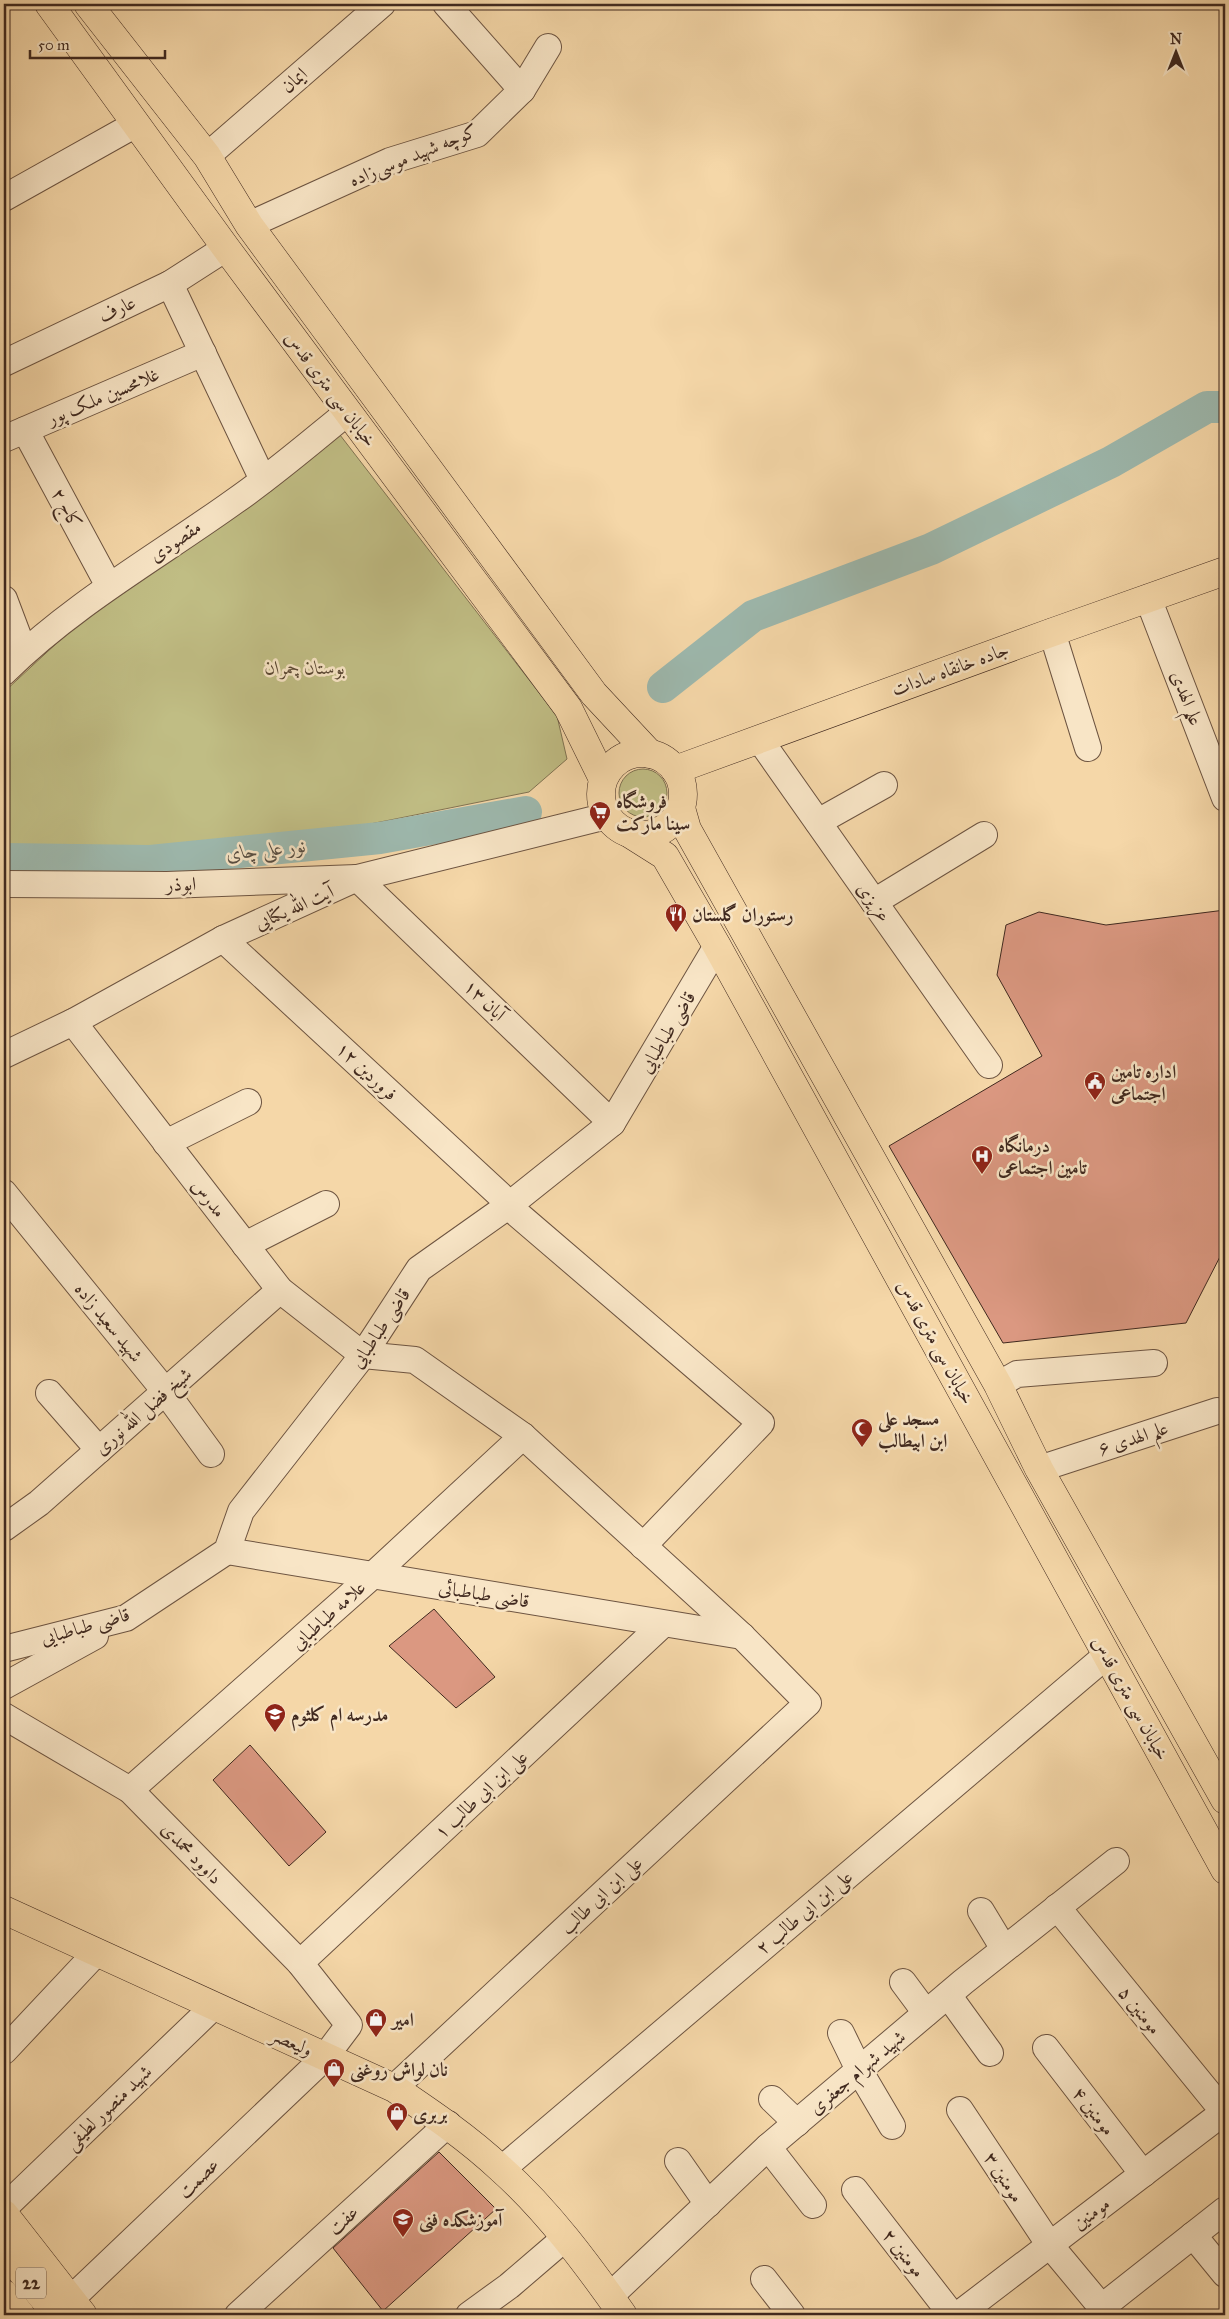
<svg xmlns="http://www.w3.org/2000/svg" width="1229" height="2319" font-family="'IM FELL Great Primer',Amiri,serif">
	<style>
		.green { fill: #c0bd84; stroke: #807352 }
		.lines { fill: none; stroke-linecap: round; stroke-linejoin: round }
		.river { stroke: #9db8ad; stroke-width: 32 }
		.building { fill: #db9881; stroke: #40291f }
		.minor-casing { stroke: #6d5441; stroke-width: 28 }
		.major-casing { stroke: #40291f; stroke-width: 29 }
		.minor { stroke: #f8e5c6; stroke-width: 26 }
		.major { stroke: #f5d7a8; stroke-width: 28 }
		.labels { text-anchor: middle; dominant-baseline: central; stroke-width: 5; stroke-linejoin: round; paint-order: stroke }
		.shield { fill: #f8e5c6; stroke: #776151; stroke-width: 1 }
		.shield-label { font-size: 18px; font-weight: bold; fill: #40291f }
		.street-label { font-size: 19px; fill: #40291f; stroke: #f8e5c6 }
		.park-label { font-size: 19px; font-style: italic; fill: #5a4733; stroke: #f8e5c6 }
		.poi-label { font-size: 19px; font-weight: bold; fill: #40291f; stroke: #f8e5c6; text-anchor: start }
		.water-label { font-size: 20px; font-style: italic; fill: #574d42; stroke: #f8e5c6 }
	</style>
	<rect width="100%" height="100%" fill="#f5d7a8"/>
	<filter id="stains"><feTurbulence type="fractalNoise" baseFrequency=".004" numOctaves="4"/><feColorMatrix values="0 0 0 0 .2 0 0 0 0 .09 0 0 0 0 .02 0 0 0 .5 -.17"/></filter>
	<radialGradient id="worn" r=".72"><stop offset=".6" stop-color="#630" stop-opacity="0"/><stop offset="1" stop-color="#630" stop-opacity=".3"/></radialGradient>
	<g class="green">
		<polygon points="340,435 557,716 567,759 529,792 271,844 4,850 4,692 114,590"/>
		<circle cx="643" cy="793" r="24"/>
	</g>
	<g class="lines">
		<g class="river">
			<polyline points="663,687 753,616 931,549 1111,462 1207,407 1225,407"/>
			<polyline points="4,859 150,861 380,838 526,812"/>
		</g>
	</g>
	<g class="building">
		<polygon points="1225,910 1225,1247 1186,1323 1003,1343 889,1146 1042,1056 997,975 1006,925 1039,912 1106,925"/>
		<polygon points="434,1609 495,1677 456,1708 389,1646"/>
		<polygon points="250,1745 326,1832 289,1866 213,1780"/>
		<polygon points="439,2152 496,2209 383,2311 333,2248"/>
	</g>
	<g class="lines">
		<g class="minor-casing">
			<g id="minor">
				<polyline points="446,4 522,90"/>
				<polyline points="207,156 382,4"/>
				<polyline points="4,198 136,124"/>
				<polyline points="249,225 390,161 477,134 522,90 548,47"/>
				<polyline points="170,284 263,480"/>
				<polyline points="4,363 170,284 226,248"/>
				<polyline points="25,430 109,586"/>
				<polyline points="4,439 203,353"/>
				<polyline points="1148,598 1225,798"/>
				<polyline points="4,599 24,652"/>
				<polyline points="1052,632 1088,748"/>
				<path d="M4,672c69,-68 153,-115 231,-171 39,-27 76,-59 113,-89"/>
				<polyline points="760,740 989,1065"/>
				<polyline points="818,822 884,785"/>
				<polyline points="4,884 167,885 357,878 612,1123"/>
				<polyline points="874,902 984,835"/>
				<polyline points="223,939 500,1195 508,1206 761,1423 643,1546"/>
				<polyline points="73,1022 280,1290 363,1355"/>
				<polyline points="4,1055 73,1022 223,939 357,878 607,816"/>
				<polyline points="166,1143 248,1102"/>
				<polyline points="4,1193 165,1391 211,1454"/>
				<polyline points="245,1245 326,1204"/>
				<polyline points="363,1355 415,1360 523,1436 742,1636 808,1703 394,2088"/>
				<polyline points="998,1385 1017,1374 1154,1363"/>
				<polyline points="49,1393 99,1450"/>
				<polyline points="1039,1469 1217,1411"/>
				<polyline points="4,1528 39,1503 280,1290"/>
				<polyline points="227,1551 742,1636"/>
				<polyline points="4,1649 126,1618 227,1551 241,1511 363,1355 419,1269 508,1206 612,1123 717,946"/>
				<polyline points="4,1686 95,1636"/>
				<polyline points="4,1716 130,1790 300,1963 349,2025 325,2057 71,2299"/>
				<polyline points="130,1790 372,1576 523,1436"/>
				<polyline points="981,1911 1004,1949"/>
				<polyline points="300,1963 663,1624"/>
				<polyline points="903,1982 926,2013"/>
				<polyline points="948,1995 990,2053"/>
				<polyline points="841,2033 859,2070 892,2126"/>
				<polyline points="1046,2048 1143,2174"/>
				<polyline points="4,2051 96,1953"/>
				<polyline points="772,2099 797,2123"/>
				<polyline points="960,2110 1049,2244 1108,2315"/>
				<polyline points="768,2147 813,2205"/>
				<polyline points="678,2161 708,2204"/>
				<polyline points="502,2169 1107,1655"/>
				<polyline points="855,2190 952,2315"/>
				<polyline points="4,2208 213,2007"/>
				<polyline points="1193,2235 1225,2274"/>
				<polyline points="764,2279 792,2315"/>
				<polyline points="610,2296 768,2147 963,1982 1116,1861"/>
				<polyline points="1102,2307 1225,2210"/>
				<polyline points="238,2315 448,2124"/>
				<polyline points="469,2315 509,2286 565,2238"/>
				<polyline points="958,2315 1224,2112 1057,1907"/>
			</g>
		</g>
		<g class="major-casing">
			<g id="major">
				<polyline points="49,4 226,248 568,708 603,779"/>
				<polyline points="88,4 207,156 249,225 594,694 650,754"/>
				<circle cx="642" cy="794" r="41"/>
				<polyline points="675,770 1050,633 1225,571"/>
				<polyline points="681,808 687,829 998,1385 1039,1469 1225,1800"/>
				<polyline points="627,832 665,856 717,946 1225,1870"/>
				<path d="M4,1910l390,178c37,25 74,50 107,81 47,42 86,95 122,146"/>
				<polyline points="4,2214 83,2315"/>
				<polyline points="4,2250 57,2315"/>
				<polyline points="4,2294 21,2315"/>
			</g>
		</g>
		<use href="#minor" class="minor"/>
		<use href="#major" class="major"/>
	</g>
	<defs>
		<g id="supermarket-pin" transform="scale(1.125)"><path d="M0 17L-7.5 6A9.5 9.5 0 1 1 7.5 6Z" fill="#8f2418" stroke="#f8e5c6"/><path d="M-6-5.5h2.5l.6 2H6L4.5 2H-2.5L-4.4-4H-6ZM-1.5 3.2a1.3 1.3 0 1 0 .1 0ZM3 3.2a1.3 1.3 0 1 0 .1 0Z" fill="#fff"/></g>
		<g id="restaurant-pin" transform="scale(1.125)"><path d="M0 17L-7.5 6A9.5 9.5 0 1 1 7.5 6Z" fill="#8f2418" stroke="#f8e5c6"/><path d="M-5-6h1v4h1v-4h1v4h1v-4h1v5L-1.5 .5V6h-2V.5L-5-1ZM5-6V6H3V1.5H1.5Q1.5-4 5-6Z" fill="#fff"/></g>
		<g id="civic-pin" transform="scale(1.125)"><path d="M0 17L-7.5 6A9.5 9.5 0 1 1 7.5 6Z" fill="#8f2418" stroke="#f8e5c6"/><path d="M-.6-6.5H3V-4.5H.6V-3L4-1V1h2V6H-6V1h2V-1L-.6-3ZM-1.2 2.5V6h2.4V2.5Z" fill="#fff"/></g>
		<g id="hospital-pin" transform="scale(1.125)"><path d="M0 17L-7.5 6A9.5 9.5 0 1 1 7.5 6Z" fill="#8f2418" stroke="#f8e5c6"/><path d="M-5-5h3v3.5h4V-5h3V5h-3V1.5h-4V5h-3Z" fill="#fff"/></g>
		<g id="mosque-pin" transform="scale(1.125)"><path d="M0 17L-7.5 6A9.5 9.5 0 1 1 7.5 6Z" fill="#8f2418" stroke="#f8e5c6"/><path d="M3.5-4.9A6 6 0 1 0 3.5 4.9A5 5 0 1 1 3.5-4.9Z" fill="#fff"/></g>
		<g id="school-pin" transform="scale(1.125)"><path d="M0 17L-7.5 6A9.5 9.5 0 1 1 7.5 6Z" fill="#8f2418" stroke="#f8e5c6"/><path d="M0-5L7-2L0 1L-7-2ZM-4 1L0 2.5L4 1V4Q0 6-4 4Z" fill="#fff"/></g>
		<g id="shop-pin" transform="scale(1.125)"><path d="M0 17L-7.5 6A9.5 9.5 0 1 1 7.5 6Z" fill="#8f2418" stroke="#f8e5c6"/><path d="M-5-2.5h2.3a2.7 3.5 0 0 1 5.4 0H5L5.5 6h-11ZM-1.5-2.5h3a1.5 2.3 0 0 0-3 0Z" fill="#fff"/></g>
	</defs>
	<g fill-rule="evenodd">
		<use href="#supermarket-pin" x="600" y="812"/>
		<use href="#restaurant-pin" x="676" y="914"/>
		<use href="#civic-pin" x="1095" y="1082"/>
		<use href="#hospital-pin" x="982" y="1156"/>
		<use href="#mosque-pin" x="862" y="1429"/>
		<use href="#school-pin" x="275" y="1714"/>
		<use href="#shop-pin" x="376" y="2019"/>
		<use href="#shop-pin" x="334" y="2069"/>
		<use href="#shop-pin" x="397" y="2113"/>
		<use href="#school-pin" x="403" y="2219"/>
	</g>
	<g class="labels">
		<rect class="shield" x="16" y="2267.5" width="30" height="31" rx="4"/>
		<g class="shield-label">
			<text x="31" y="2283">22</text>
		</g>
		<g class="street-label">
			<text transform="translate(294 80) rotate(-41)">ایمان</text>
			<text transform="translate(413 155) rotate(-22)">کوچه شهید موسی‌زاده</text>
			<text transform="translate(117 309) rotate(-26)">عارف</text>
			<text transform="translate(331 389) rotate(53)">خیابان سی متری قدس</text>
			<text transform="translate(103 396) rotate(-23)">غلامحسین ملک پور</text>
			<text transform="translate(67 508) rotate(62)">کاج ۲</text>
			<text transform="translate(175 541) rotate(-34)">مقصودی</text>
			<text transform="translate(950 669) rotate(-20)">جاده خانقاه سادات</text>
			<text transform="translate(1187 698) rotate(69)">علم الهدی</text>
			<text transform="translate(181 884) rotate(-2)">ابوذر</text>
			<text transform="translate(874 902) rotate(55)">عزیزی</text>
			<text transform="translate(294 907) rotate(-24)">آیت الله یکتایی</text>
			<text transform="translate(485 1000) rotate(44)">۱۳ آبان</text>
			<text transform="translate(667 1032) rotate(-59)">قاضی طباطبایی</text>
			<text transform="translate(367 1071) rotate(43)">۱۲ فروردین</text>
			<text transform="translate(209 1198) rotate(52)">مدرس</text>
			<text transform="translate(109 1322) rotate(51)">شهید سعید زاده</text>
			<text transform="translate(380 1328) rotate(-56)">قاضی طباطبایی</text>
			<text transform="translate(936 1342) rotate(61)">خیابان سی متری قدس</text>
			<text transform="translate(143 1411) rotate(-41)">شیخ فضل الله نوری</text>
			<text transform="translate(1133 1438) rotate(-18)">علم الهدی ۶</text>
			<text transform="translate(484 1594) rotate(9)">قاضی طباطبائی</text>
			<text transform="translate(328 1615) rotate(-42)">علامه طباطبایی</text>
			<text transform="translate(85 1626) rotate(-16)">قاضی طباطبایی</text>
			<text transform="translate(1131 1698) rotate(61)">خیابان سی متری قدس</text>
			<text transform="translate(481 1794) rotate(-43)">علی ابن ابی طالب ۱</text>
			<text transform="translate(192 1853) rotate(46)">داوود محمدی</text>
			<text transform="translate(601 1895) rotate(-43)">علی ابن ابی طالب</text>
			<text transform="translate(804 1912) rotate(-40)">علی ابن ابی طالب ۲</text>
			<text transform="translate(1140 2010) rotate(51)">۵ مومنین</text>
			<text transform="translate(292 2042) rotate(24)">ولیعصر</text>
			<text transform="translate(857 2072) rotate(-40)">شهید شهرام جعفری</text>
			<text transform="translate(108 2107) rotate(-44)">شهید منصور لطیفی</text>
			<text transform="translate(1094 2111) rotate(52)">مومنین ۴</text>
			<text transform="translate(1004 2177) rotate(57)">مومنین ۳</text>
			<text transform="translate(198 2178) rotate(-44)">عصمت</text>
			<text transform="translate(1091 2213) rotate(-36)">مومنین</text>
			<text transform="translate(343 2220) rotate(-42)">عفت</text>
			<text transform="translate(904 2253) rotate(52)">مومنین ۲</text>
		</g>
		<g class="park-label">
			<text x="305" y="667">بوستان چمران</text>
		</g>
		<g class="poi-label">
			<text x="616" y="801">فروشگاه<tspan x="616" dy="22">سینا مارکت</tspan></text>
			<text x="692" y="914">رستوران گلستان</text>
			<text x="1111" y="1071">اداره تامین<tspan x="1111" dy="22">اجتماعی</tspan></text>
			<text x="998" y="1145">درمانگاه<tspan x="998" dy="22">تامین اجتماعی</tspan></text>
			<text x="878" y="1418">مسجد علی<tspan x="878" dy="22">ابن ابیطالب</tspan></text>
			<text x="291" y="1714">مدرسه ام کلثوم</text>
			<text x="392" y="2019">امیر</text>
			<text x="350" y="2069">نان لواش روغنی</text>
			<text x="413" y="2113">بربری</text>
			<text x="419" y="2219">آموزشکده فنی</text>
		</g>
		<g class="water-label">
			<text transform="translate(266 849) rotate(-6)">نور علی چای</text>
		</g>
	</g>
	<rect width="1229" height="2319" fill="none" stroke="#f5d7a8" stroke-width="20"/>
	<rect x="5" y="5" width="1219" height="2309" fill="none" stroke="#40291f" stroke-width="2.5"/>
	<rect x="10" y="10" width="1209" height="2299" fill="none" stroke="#40291f"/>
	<g transform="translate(1176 52)" stroke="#f8e5c6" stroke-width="4" paint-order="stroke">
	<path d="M0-4L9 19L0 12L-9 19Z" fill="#40291f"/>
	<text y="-8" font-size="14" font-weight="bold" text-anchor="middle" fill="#40291f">N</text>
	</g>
	<path d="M30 50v8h135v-8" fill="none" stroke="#40291f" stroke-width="2.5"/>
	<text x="38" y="50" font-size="15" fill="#40291f" stroke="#f8e5c6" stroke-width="4" paint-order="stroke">50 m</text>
	<rect width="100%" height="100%" filter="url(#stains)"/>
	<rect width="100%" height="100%" fill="url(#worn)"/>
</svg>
